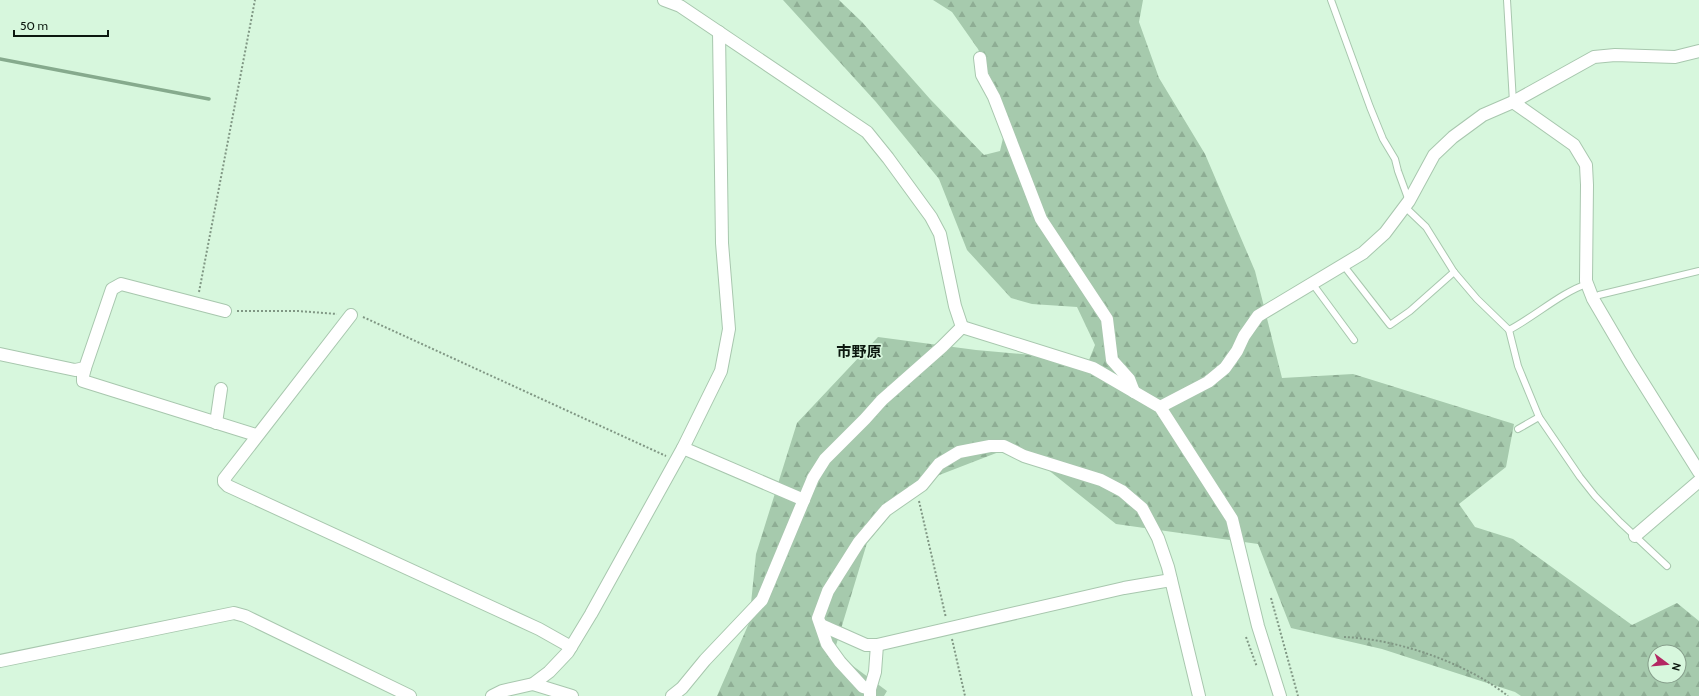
<svg xmlns="http://www.w3.org/2000/svg" width="1699" height="696" font-family="Cabin,'Noto Sans JP',sans-serif">
	<style>
		.forest { fill: url(#forest-firs); fill-rule: evenodd }
		.lines { fill: none; stroke-linecap: round; stroke-linejoin: round }
		.stream { stroke: #86aa8d; stroke-width: 3.5 }
		.service-casing { stroke: #a8c7ae; stroke-width: 8 }
		.minor-casing { stroke: #a8c7ae; stroke-width: 14 }
		.path { stroke: #809784; stroke-width: 2; stroke-dasharray: 2 2; stroke-linecap: butt }
		.service { stroke: #fff; stroke-width: 6 }
		.minor { stroke: #fff; stroke-width: 12 }
		.labels { text-anchor: middle; dominant-baseline: central; stroke-width: 3.5; stroke-linejoin: round; paint-order: stroke }
		.quarter-label { font-size: 15px; font-weight: bold; fill: #0c180f; stroke: #d7f7dd }
	</style>
	<defs>
		<pattern id="forest-firs" width="22" height="20" patternUnits="userSpaceOnUse"><rect width="22" height="20" fill="#a6caad"/><path d="M5 1l3.5 6h-7zM16 11l3.5 6h-7z" fill="#8ead94"/></pattern>
	</defs>
	<rect width="100%" height="100%" fill="#d7f7dd"/>
	<path class="forest" d="M783,0h56l23,22 68,77 54,56 16,-4 8,-34 -30,-68 -26,-37 -19,-12h210l-4,22 20,56 46,76 50,117 27,107 71,-4 161,50 -8,43 -47,37 16,23 38,12 119,86 45,-22 22,18v75h-178l-6,-4 -133,-43 -91,-21 -33,-84 -142,-20 -99,-79 -101,39 -49,59 -33,109 53,39 -3,5h-167l32,-73 7,-69 41,-131 81,-86 98,13 113,10 6,-15 -18,-38 -45,-3 -21,-6 -44,-48 -28,-71 -63,-77zM1655,652h24v24h-24z"/>
	<g class="lines">
		<polyline class="stream" points="0,59 209,99"/>
		<g class="service-casing">
			<g id="service">
				<polyline points="1331,0 1370,107 1383,139 1395,159 1398,171 1409,201"/>
				<polyline points="1507,0 1513,102"/>
				<polyline points="1404,206 1426,227 1454,272 1477,299 1509,330 1518,366 1539,417 1580,477 1595,496 1620,522 1667,566"/>
				<polyline points="1344,266 1390,325 1410,311 1454,272"/>
				<polyline points="1312,283 1354,340"/>
				<polyline points="1593,299 1599,295 1699,271"/>
				<path d="M1509,330c25,-13 53,-38 78,-46"/>
				<polyline points="1518,429 1539,417"/>
			</g>
		</g>
		<g class="minor-casing">
			<g id="minor">
				<polyline points="664,0 680,6 867,132 888,158 931,217 940,234 955,306 962,327"/>
				<polyline points="980,58 982,75 994,97 1041,219 1107,319 1112,360 1129,379 1134,392"/>
				<polyline points="1513,102 1574,145 1586,165 1587,185 1586,281 1593,299 1630,362 1699,472"/>
				<polyline points="351,315 224,479 224,482 228,486 539,629 571,647"/>
				<polyline points="962,327 1093,368 1160,407 1232,519 1258,626 1280,696"/>
				<polyline points="0,354 75,370 85,368 112,289 121,284 225,311"/>
				<polyline points="85,368 83,376 83,381 256,435"/>
				<polyline points="1160,407 1208,382 1225,368 1237,351 1244,336 1258,316 1363,253 1385,233 1409,201 1434,155 1453,137 1483,115 1513,102 1594,57 1615,55 1675,57 1699,51"/>
				<polyline points="216,423 221,389"/>
				<polyline points="683,448 804,500"/>
				<polyline points="1635,536 1699,481"/>
				<polyline points="821,625 866,645 877,645 1124,588 1171,580"/>
				<polyline points="0,661 234,613 245,616 410,696"/>
				<polyline points="533,684 572,696"/>
				<polyline points="870,689 863,687 840,662 827,644 818,618 828,591 859,542 886,510 922,485 939,464 959,452 990,446 1004,446 1024,456 1101,480 1122,491 1142,508 1158,538 1168,567 1199,696"/>
				<polyline points="492,696 502,691 533,684 549,672 568,652 591,614 683,448 721,371 729,329 722,243 719,32"/>
				<polyline points="672,696 682,688 705,660 762,600 813,478 825,459 865,419 882,400 942,347 962,327"/>
				<polyline points="870,696 870,689 875,672 877,645"/>
			</g>
		</g>
		<g class="path">
			<polyline points="199,292 255,0"/>
			<polyline points="237,311 298,311 337,314"/>
			<polyline points="363,317 666,456"/>
			<polyline points="919,501 946,618"/>
			<polyline points="1271,598 1298,696"/>
			<polyline points="1246,637 1257,667"/>
			<path d="M1344,637c54,2 122,26 164,59"/>
			<polyline points="952,639 965,696"/>
		</g>
		<use href="#service" class="service"/>
		<use href="#minor" class="minor"/>
	</g>
	<g class="labels">
		<g class="quarter-label">
			<text x="859" y="352">市野原</text>
		</g>
	</g>
	<g transform="translate(1667 664) rotate(106)"><circle r="19" fill="#d7f7dd" stroke="#869e8b"/>
	<path d="M0-3L7 15L0 10L-7 15Z" fill="#b32762"/>
	<text y="-6" font-size="11" font-weight="bold" text-anchor="middle" fill="#0c180f">N</text>
	</g>
	<path d="M14 30v6h94v-6" fill="none" stroke="#0c180f" stroke-width="2"/>
	<text x="20" y="30" font-size="12" fill="#0c180f" stroke="#d7f7dd" stroke-width="3" paint-order="stroke">50 m</text>
</svg>
